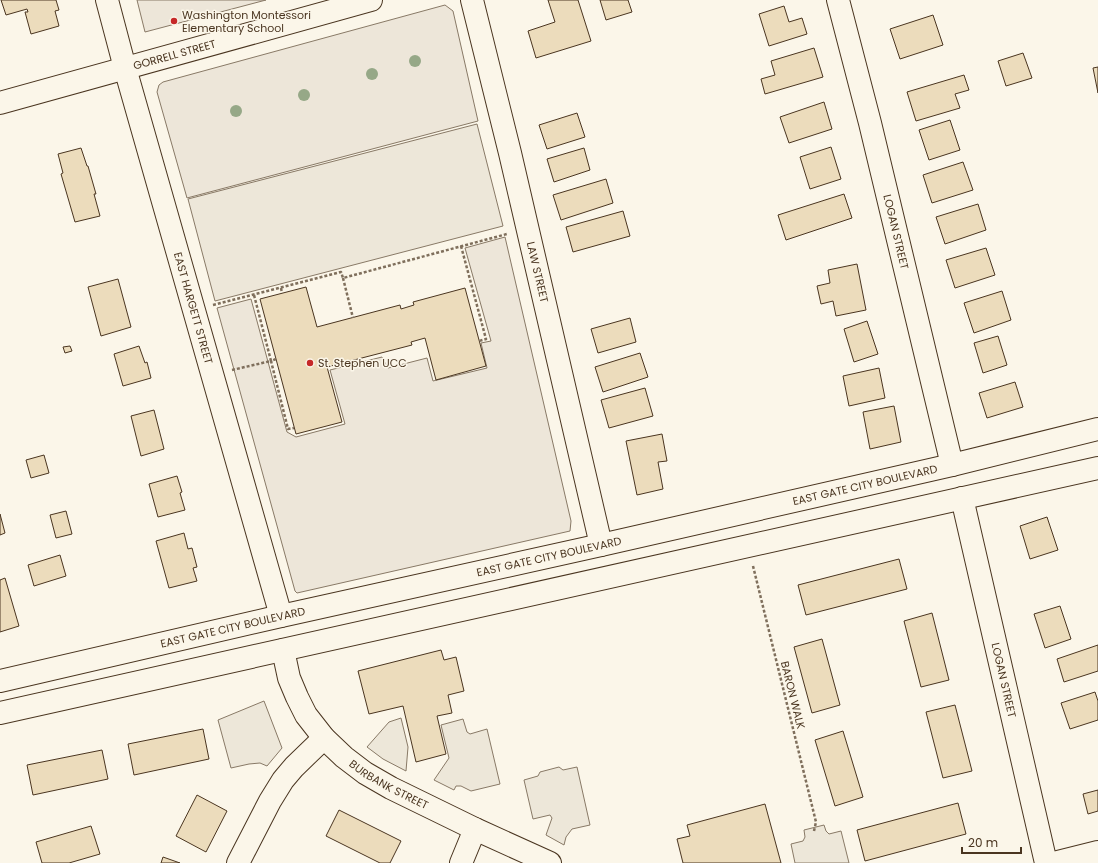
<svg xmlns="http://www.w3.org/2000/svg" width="1098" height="863" font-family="Poppins,sans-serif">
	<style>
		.green { fill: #ede6d9; stroke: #887966 }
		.parking { fill: #ede7d9; stroke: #887966 }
		.building { fill: #ecdcbc; stroke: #4a3520 }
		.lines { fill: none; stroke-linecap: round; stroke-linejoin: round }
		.minor-casing { stroke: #4a3520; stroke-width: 24 }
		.major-casing { stroke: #4a3520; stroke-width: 24 }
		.path { stroke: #7f6f5c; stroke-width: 2.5; stroke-dasharray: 3 2; stroke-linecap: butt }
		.minor { stroke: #fbf6e9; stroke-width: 22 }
		.major { stroke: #fbf6e9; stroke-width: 22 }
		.tree { fill: #96a887 }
		.poi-dot { fill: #c62828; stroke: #fbf6e9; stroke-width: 1.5 }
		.labels { text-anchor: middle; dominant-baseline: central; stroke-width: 3; stroke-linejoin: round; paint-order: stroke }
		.poi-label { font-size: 11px; fill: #4a3520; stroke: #fbf6e9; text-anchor: start }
		.street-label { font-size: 11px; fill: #4a3520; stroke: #fbf6e9 }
	</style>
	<rect width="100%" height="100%" fill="#fbf6e9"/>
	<g class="green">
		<polygon points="137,0 266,0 145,32"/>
		<polygon points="445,5 453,11 478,121 187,198 157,92 159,85 163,82"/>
		<polygon points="505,237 571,521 570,531 297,593 295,591 217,308 251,299 287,432 296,437 345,424 330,370 382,357 388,368 427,358 433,381 487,368 481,343 491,341 465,248"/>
	</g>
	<g class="parking">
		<polygon points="477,124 503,226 215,301 188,199"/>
		<polygon points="264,701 282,748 267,766 260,763 249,764 231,768 218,720"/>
		<polygon points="401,718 408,747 406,771 383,759 367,747 389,722"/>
		<polygon points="463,719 467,732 470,734 487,729 500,784 471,791 461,786 456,786 454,790 434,780 449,758 441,725"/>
		<polygon points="559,767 563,770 577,767 590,825 572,829 566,837 564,845 546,835 552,818 550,815 533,819 524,780 538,776 540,772"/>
		<polygon points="824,825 826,831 829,834 841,831 849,863 795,863 791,844 803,841 805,837 804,830"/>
	</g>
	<g class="building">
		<polygon points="1,0 56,0 59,10 55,11 59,26 31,34 25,12 28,12 27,9 6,15"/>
		<polygon points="548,0 578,0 591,41 536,58 528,31 555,22"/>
		<polygon points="600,0 628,0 632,12 606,20"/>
		<polygon points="784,6 789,22 802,18 807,34 769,46 759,14"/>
		<polygon points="933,15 943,45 900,59 890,29"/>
		<polygon points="814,48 823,77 765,94 761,79 775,75 771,61"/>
		<polygon points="1023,53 1032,78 1006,86 998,61"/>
		<polygon points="1098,67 1098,93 1093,68"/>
		<polygon points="964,75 969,90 955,94 960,108 916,121 907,92"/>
		<polygon points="824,102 832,129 789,143 780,117"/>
		<polygon points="577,113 585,137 547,149 539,125"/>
		<polygon points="950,120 960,150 929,160 919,130"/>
		<polygon points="831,147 841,179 810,189 800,157"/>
		<polygon points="81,148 87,166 88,166 96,194 94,194 100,216 75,222 61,174 63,173 58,154"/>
		<polygon points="584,148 590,170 554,182 547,159"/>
		<polygon points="963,162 973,190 932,203 923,175"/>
		<polygon points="606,179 613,203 561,220 553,195"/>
		<polygon points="844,194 852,218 786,240 778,215"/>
		<polygon points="978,204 986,230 945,244 936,217"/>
		<polygon points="623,211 630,236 573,252 566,227"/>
		<polygon points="986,248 995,275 955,288 946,260"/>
		<polygon points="857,264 866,310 836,316 833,301 821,304 817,286 830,283 828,270"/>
		<polygon points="118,279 131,327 101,336 88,287"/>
		<polygon points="306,287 317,327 400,305 401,309 414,305 413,302 465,288 486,366 436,380 425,338 411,342 412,345 327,367 342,422 296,434 260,299"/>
		<polygon points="1002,291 1011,320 974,333 964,303"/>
		<polygon points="630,318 636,342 598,353 591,329"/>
		<polygon points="867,321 878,354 854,362 844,329"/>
		<polygon points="998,336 1007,365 983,373 974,343"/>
		<polygon points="70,346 72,351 65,353 63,347"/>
		<polygon points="139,346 145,363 147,362 151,378 123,386 114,354"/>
		<polygon points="640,353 648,377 603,392 595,367"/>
		<polygon points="879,368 885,398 849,406 843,376"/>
		<polygon points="1015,382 1023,407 987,418 979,393"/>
		<polygon points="645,388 653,416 609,428 601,400"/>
		<polygon points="894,406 901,442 870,449 863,412"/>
		<polygon points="154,410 164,449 141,456 131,416"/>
		<polygon points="662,434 667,461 658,462 663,489 637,495 626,441"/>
		<polygon points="44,455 49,473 31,478 26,460"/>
		<polygon points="177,476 182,492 180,493 185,510 158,517 149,484"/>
		<polygon points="66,511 72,534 56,538 50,515"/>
		<polygon points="0,514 5,533 0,535"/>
		<polygon points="1047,517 1058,550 1030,559 1020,526"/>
		<polygon points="184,533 188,549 192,548 197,567 193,568 197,581 169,588 156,541"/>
		<polygon points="60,555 66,576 34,586 28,565"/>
		<polygon points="899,559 907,589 806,615 798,585"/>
		<polygon points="5,578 19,626 0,632 0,580"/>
		<polygon points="1060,606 1071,639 1045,648 1034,614"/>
		<polygon points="932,613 949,680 921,687 904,621"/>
		<polygon points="822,639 840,705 812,713 794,647"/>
		<polygon points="1098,645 1098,671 1064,682 1057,659"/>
		<polygon points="441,650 444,660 456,657 464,691 448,695 452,713 437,716 446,754 416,762 403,706 369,714 358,671"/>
		<polygon points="1095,692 1098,701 1098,720 1070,729 1061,703"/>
		<polygon points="955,705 972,771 943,778 926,712"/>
		<polygon points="203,729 209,759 134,775 128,744"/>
		<polygon points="843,731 863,797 835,806 815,740"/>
		<polygon points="102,750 108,779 33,795 27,765"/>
		<polygon points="1098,790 1098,811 1088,814 1083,794"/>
		<polygon points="197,795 227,811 206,852 176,836"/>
		<polygon points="958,803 966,834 865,861 857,830"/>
		<polygon points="765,804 781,863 683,863 677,839 690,836 687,825"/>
		<polygon points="339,810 401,841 390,863 380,863 326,836"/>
		<polygon points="91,826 100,854 69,863 42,863 36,842"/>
		<polygon points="163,857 180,863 161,863"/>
	</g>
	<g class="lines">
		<g class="minor-casing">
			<g id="minor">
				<path id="s1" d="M107,0l18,68 156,548"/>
				<path id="s2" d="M472,0l38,153 91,392"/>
				<path id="s3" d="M838,0l32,123 82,342"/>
				<path id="s4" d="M0,103l371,-103"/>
				<path id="s5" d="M962,498l84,365"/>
				<path id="s6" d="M283,650l6,28 8,19 9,18 18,23 20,19 21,16 26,15 84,41 75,34"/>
				<polyline points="238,863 270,801 283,780 294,767 324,738"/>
				<polyline points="461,863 475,829"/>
				<polyline points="1054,863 1098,852"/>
			</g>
		</g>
		<g class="major-casing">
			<g id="major">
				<path id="s7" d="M0,681l281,-65 320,-71 351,-80 146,-36"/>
				<polyline points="0,713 1098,468"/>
			</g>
		</g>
		<g class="path">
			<polyline points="461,246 486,339 479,341"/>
			<polyline points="343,278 353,318"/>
			<polyline points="281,288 282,293"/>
			<polyline points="213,305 341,272 343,278 507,234"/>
			<polyline points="276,359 271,361 288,429 294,428"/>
			<polyline points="232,370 271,361 254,295"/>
			<polyline points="753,566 816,822 814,831"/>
		</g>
		<use href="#minor" class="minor"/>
		<use href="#major" class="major"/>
	</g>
	<g class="tree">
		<circle cx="415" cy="61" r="6"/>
		<circle cx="372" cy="74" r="6"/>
		<circle cx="304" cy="95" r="6"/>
		<circle cx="236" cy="111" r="6"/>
	</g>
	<g class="poi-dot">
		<circle cx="174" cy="21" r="4"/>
		<circle cx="310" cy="363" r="4"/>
	</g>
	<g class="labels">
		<g class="poi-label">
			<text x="182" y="15">Washington Montessori<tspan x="182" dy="13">Elementary School</tspan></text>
			<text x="318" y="363">St. Stephen UCC</text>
		</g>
		<g class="street-label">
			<text stroke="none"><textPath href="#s4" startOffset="181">GORRELL STREET</textPath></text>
			<text stroke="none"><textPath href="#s3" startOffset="239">LOGAN STREET</textPath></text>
			<text stroke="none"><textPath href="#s2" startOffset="280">LAW STREET</textPath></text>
			<text stroke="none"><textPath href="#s1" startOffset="320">EAST HARGETT STREET</textPath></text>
			<text stroke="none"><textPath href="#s7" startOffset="887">EAST GATE CITY BOULEVARD</textPath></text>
			<text stroke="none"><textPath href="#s7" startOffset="563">EAST GATE CITY BOULEVARD</textPath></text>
			<text stroke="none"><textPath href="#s7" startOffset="239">EAST GATE CITY BOULEVARD</textPath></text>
			<text stroke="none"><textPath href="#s5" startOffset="187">LOGAN STREET</textPath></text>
			<text transform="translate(793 695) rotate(76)">BARON WALK</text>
			<text stroke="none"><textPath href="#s6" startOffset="179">BURBANK STREET</textPath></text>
		</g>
	</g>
	<path d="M962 847v6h59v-6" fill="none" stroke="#4a3520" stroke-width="2"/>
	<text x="968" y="847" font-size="12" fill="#4a3520" stroke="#fbf6e9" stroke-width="3" paint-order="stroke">20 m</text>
</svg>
